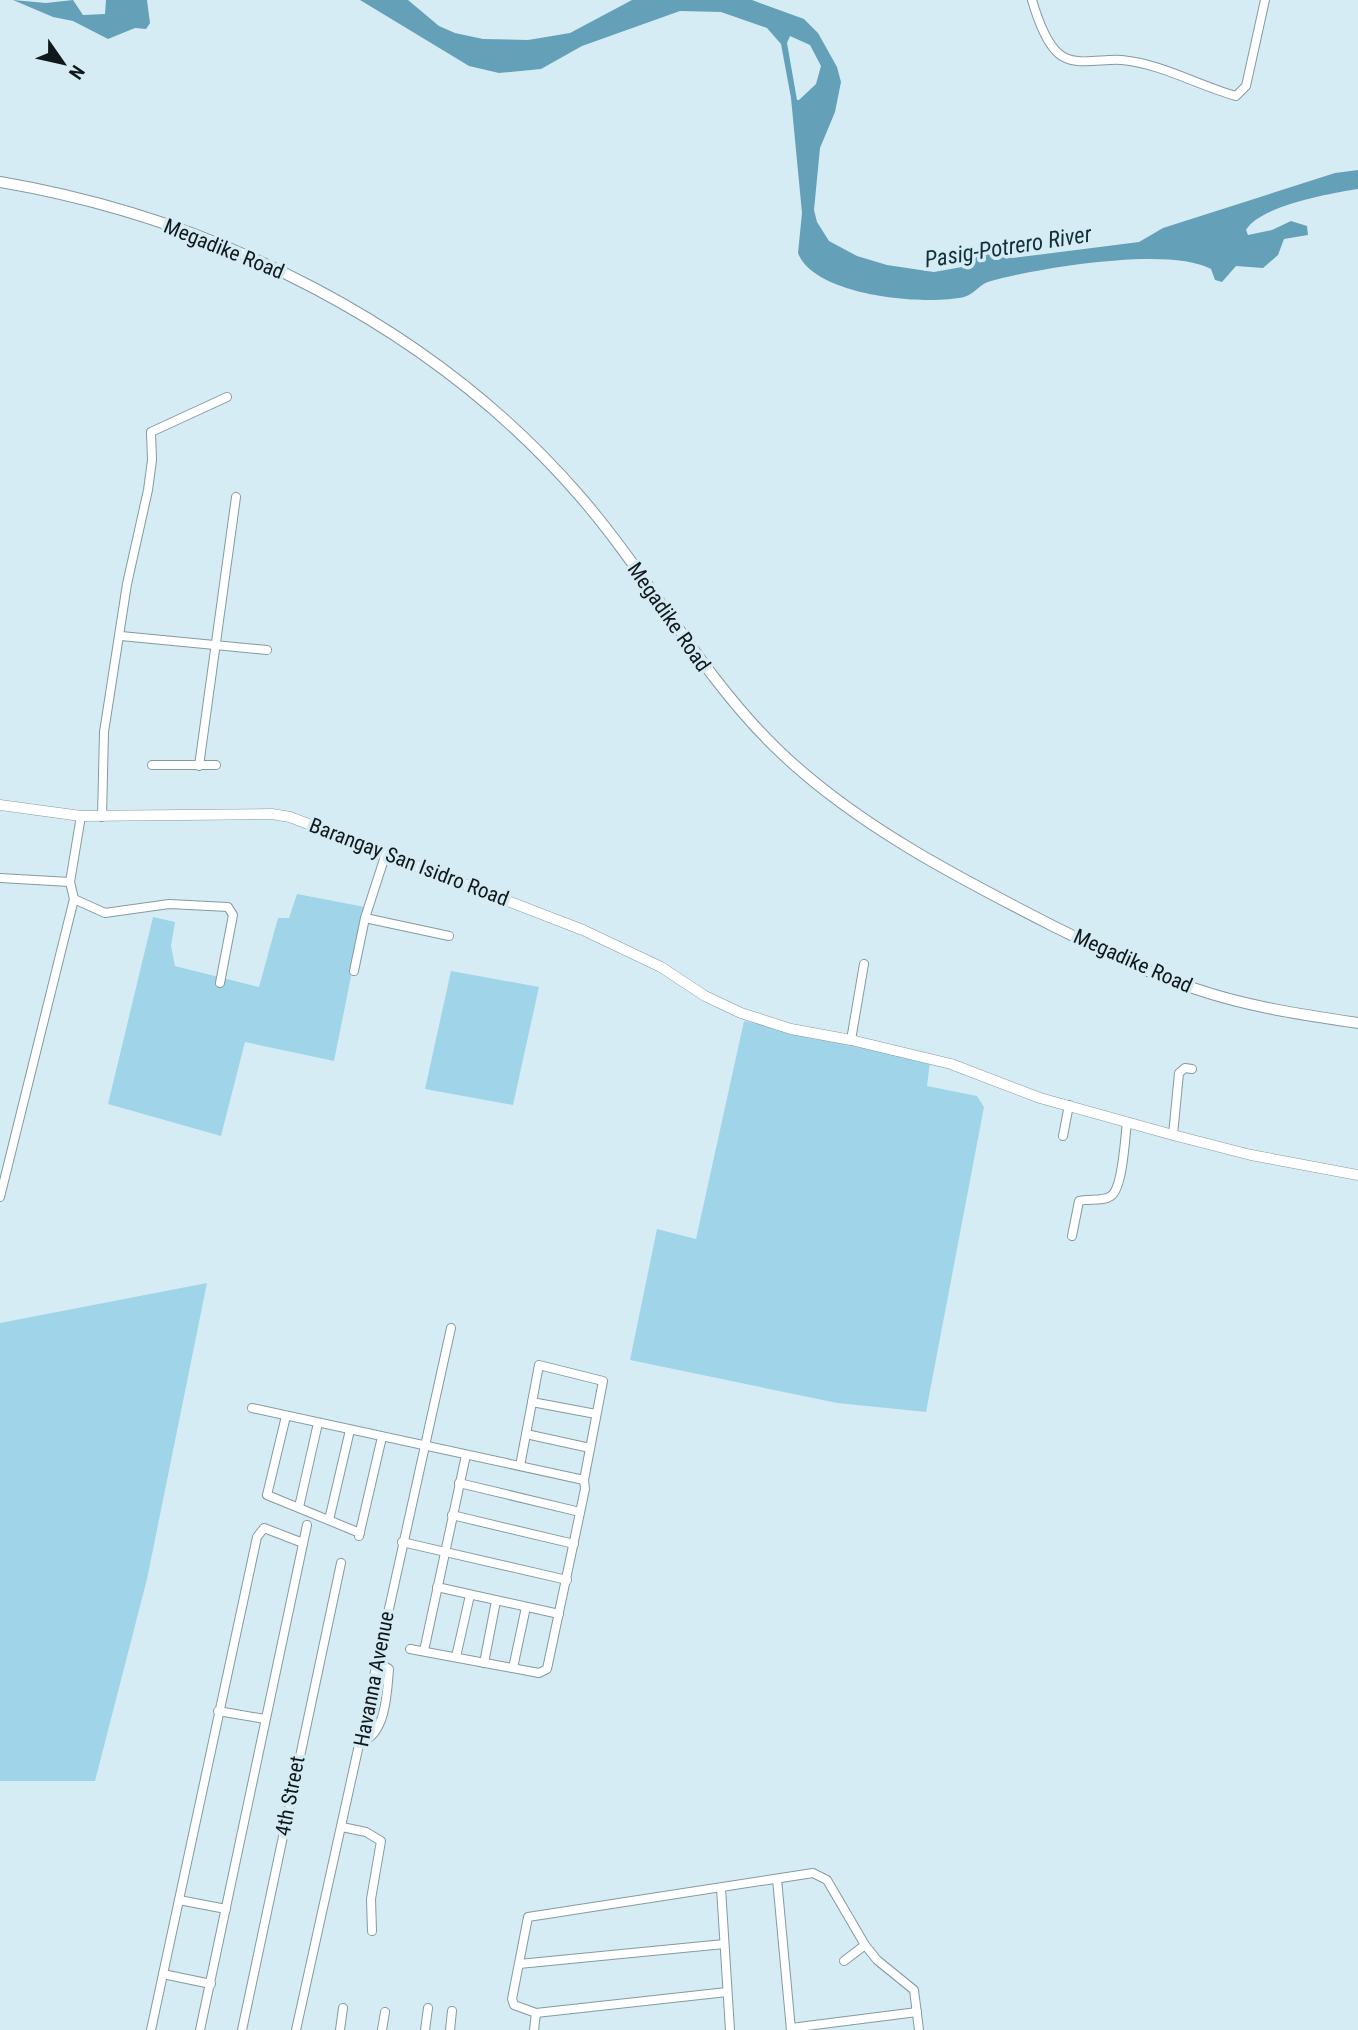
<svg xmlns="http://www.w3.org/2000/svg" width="1358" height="2030" font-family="'Roboto Condensed',sans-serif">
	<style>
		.green { fill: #a0d5e9 }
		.water { fill: #64a1b8; fill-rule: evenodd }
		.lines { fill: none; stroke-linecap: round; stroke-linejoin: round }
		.minor-casing { stroke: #8599a1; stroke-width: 10 }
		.tertiary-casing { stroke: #8599a1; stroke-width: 11 }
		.secondary-casing { stroke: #8599a1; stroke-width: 12 }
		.minor { stroke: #fff; stroke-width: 8 }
		.tertiary { stroke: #fff; stroke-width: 10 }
		.secondary { stroke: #fff; stroke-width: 10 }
		.labels { text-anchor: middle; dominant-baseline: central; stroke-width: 7; stroke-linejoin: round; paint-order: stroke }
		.street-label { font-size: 21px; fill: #11181b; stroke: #d6ecf4 }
		.water-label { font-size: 23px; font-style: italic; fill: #11303a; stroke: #d6ecf4 }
	</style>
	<rect width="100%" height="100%" fill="#d6ecf4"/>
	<g class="green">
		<polygon points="297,894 365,907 334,1061 245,1042 221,1136 108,1104 153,917 175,922 171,946 175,966 259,987 278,918 289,918"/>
		<polygon points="451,971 539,987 513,1105 425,1089"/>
		<polygon points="744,1021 930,1062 927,1086 977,1096 984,1107 926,1412 837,1403 630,1360 657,1229 696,1239"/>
		<polygon points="207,1283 147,1579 95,1781 0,1781 0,1323"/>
	</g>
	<g class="water">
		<polygon points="13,0 46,3 73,0 83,15 105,14 106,0 147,0 150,23 146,29 135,28 108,39 73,21 53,17"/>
		<path d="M360,0h48l31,26 16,7 28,6 45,1 42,-7 62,-33h120l52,19 14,14 19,34 4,15 -6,30 -15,36 -6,62 3,12 12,19 28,15 30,9 47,7 28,-5 19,-13 11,-1 21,5 126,-16 24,-14 172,-55 23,-3v19c-26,4 -99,17 -112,41l2,5 24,-5 19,-9 16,5 1,9 -24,4 -6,16 -15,13 -27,-2 -14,16 -7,-2 -4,-11c-42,-23 -173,-1 -220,12 -11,2 -16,13 -27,16 -39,9 -150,-1 -166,-44l4,-40 -11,-115 -10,-54 -14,-16 -46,-16 -41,-1 -98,35 -41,23 -42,4 -30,-7zM790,36l20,9 11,21 -5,18 -17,16h-2l-10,-57z"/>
	</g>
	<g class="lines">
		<g class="minor-casing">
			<g id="minor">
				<path d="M1032,0c5,17 13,41 26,53 16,15 44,5 64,7 40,4 75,25 114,36l10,-10 19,-86"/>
				<polyline points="121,636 267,650"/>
				<polyline points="152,765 216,765"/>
				<polyline points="199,766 236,497"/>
				<polyline points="102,817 104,732 127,584 148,490 152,460 151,432 227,397"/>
				<polyline points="0,878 70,882"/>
				<polyline points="74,899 105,913 169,904 228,907 233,915 220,983"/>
				<polyline points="365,918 449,936"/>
				<polyline points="354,971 365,918 386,853"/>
				<polyline points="851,1040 864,964"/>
				<polyline points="1173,1135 1179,1073 1185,1068 1192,1069"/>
				<polyline points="1063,1136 1069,1105"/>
				<polyline points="0,1197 74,899 70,882 81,816"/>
				<path d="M1072,1236l7,-35c9,-3 24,1 32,-5 12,-8 14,-59 16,-74"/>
				<polyline points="532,1402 596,1414"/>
				<polyline points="252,1408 584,1480"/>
				<polyline points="286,1416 267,1495 360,1533"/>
				<polyline points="526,1434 590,1448"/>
				<polyline points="459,1483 580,1512"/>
				<polyline points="299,1507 318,1423"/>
				<polyline points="452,1515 574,1544"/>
				<polyline points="329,1520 350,1430"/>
				<polyline points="359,1536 382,1437"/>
				<polyline points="402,1542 567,1580"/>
				<polyline points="437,1587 559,1614"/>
				<polyline points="410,1649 539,1673 547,1669 585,1489 584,1480 603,1381 539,1365 520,1466"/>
				<polyline points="424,1651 466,1455"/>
				<polyline points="456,1657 470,1595"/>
				<polyline points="484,1663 496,1601"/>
				<polyline points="513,1668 526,1607"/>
				<polyline points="218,1711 265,1719"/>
				<path d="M362,1742c24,-9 25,-49 27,-73l-12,-8"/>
				<polyline points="342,1827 366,1832 381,1841 371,1899 372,1931"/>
				<polyline points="777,1879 791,2030"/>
				<polyline points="721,1888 730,2030"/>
				<polyline points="179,1900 226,1909"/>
				<polyline points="844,1961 865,1945"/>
				<polyline points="519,1964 724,1944"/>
				<polyline points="163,1974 211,1984"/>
				<polyline points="536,2013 727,1992"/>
				<polyline points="791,2028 917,2012"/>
				<polyline points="151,2030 257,1537 264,1528 303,1543"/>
				<polyline points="200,2030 307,1525"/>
				<polyline points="242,2030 341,1563"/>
				<polyline points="296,2030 451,1328"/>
				<polyline points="340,2030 343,2008"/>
				<polyline points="382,2030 385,2012"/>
				<polyline points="425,2030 428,2008"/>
				<polyline points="450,2030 452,2011"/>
				<polyline points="534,2030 536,2013 514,2005 512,1999 528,1917 813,1873 827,1880 865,1945 877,1960 914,1990 919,2030"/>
			</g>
		</g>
		<g class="tertiary-casing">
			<polyline id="tertiary" points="0,805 81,816 272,814 290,817 583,930 661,967 705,996 741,1013 791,1029 851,1040 951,1064 1040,1098 1173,1135 1251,1155 1358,1175"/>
		</g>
		<g class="secondary-casing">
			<path id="secondary" d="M0,182c217,37 432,144 578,312 71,81 120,178 198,254 78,76 181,129 277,178 47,23 93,47 143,63 53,18 108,26 162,34"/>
		</g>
		<use href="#minor" class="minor"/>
		<use href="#tertiary" class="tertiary"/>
		<use href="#secondary" class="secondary"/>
	</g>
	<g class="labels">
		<g class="street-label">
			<text transform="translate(224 249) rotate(22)">Megadike Road</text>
			<text transform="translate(669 617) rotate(55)">Megadike Road</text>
			<text transform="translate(409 862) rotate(21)">Barangay San Isidro Road</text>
			<text transform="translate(1133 961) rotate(24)">Megadike Road</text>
			<text transform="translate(374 1679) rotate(-79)">Havanna Avenue</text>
			<text transform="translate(290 1796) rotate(-79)">4th Street</text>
		</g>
		<g class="water-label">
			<text transform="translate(1008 247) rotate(-9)">Pasig-Potrero River</text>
		</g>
	</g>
	<g transform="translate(63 63) rotate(124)" stroke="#d6ecf4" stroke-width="5" paint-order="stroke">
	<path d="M0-5L12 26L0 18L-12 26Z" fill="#11181b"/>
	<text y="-10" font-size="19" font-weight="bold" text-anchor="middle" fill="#11181b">N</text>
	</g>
</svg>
